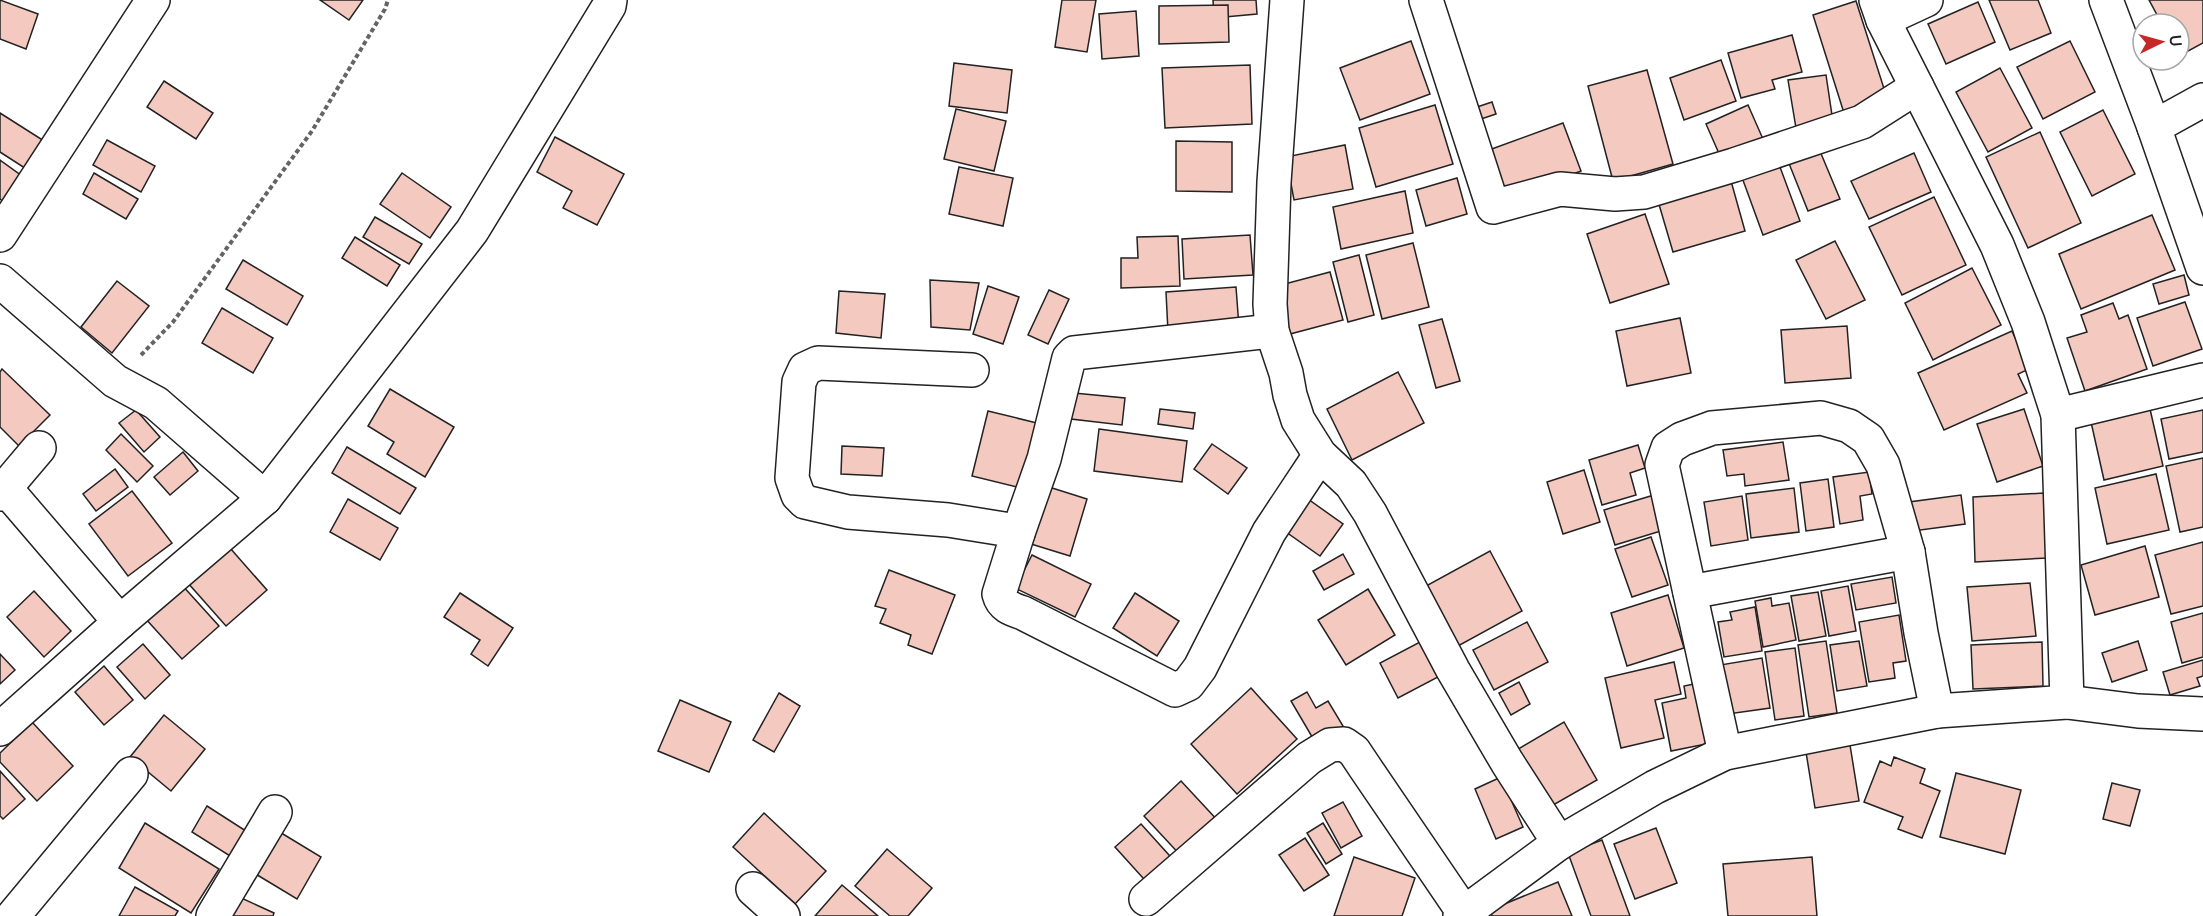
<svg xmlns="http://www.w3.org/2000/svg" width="2203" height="916" font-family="Manrope,sans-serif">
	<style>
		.building { fill: #f3c9c0; stroke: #222; stroke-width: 1.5 }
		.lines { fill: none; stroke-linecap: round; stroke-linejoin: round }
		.minor-casing { stroke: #222; stroke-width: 36 }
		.path { stroke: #646464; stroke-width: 4; stroke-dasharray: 4.5 3; stroke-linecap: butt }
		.minor { stroke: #fff; stroke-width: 33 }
	</style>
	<rect width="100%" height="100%" fill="#fff"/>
	<g class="building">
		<polygon points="0,0 38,14 26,49 0,39"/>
		<polygon points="320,0 363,0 349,20"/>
		<polygon points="1062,0 1096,0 1087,52 1055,47"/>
		<polygon points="1213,0 1256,0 1257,14 1214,18"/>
		<polygon points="1989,0 2038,0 2051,33 2010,50"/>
		<polygon points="2149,0 2203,0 2203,43 2179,56 2179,24 2162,24"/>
		<polygon points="1856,1 1887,98 1844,113 1813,15"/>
		<polygon points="1978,2 1995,42 1946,64 1928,24"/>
		<polygon points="1228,5 1229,42 1159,44 1159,6"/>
		<polygon points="1136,11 1139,56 1102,59 1099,14"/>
		<polygon points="1792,35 1802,72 1772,80 1775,89 1741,98 1728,53"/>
		<polygon points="1411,41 1430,94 1360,120 1340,68"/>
		<polygon points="2070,41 2095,92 2043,119 2017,67"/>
		<polygon points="1721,60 1736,101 1684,120 1670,78"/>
		<polygon points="954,63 1012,70 1007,113 949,106"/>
		<polygon points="1250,65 1252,124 1165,128 1162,68"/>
		<polygon points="2000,68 2032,128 1988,152 1956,92"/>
		<polygon points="1647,70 1673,164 1613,181 1588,86"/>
		<polygon points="1826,75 1833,122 1796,128 1788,80"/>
		<polygon points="164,81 213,113 196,139 147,107"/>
		<polygon points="1492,102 1496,114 1475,121 1471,109"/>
		<polygon points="1435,105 1453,164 1376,187 1359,128"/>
		<polygon points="1748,105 1763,139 1721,158 1706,124"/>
		<polygon points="956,109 1006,121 994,171 944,159"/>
		<polygon points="2103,110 2135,174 2092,196 2060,132"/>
		<polygon points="0,113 52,146 34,174 0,152"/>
		<polygon points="1563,123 1581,171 1507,199 1489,150"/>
		<polygon points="2040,132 2081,223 2028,248 1986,157"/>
		<polygon points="555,137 624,174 597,225 563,208 572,191 537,172"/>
		<polygon points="107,140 155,166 141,192 93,165"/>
		<polygon points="1176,141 1232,142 1232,192 1176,191"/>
		<polygon points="1817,144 1840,199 1808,211 1786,156"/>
		<polygon points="1345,145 1353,189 1294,200 1286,157"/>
		<polygon points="1914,153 1931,192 1869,219 1851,181"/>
		<polygon points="1777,159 1800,221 1763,235 1740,172"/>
		<polygon points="0,160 22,176 4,202 0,199"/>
		<polygon points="959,167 1013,178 1003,226 949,214"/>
		<polygon points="94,173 138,199 126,219 83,194"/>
		<polygon points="402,173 451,207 430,238 380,204"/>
		<polygon points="1457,178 1467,214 1426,226 1416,190"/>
		<polygon points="1731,181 1745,231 1673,252 1658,201"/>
		<polygon points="1405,191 1413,233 1341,249 1333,207"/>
		<polygon points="1934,197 1966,265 1902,295 1869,227"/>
		<polygon points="1645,214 1669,284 1610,303 1587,234"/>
		<polygon points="2152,215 2175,270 2081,309 2059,254"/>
		<polygon points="375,217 422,244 409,264 363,237"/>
		<polygon points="1250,235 1253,275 1184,279 1182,239"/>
		<polygon points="1178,236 1180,286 1121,288 1121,258 1138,258 1137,237"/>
		<polygon points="355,237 400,265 387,286 342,258"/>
		<polygon points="1835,241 1865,300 1826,319 1796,260"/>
		<polygon points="1413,243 1429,307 1382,319 1366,255"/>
		<polygon points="1359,255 1374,315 1348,322 1333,262"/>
		<polygon points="243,260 303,296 287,325 226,289"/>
		<polygon points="1972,268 2001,325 1933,360 1905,303"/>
		<polygon points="1330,272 1343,320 1290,334 1277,286"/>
		<polygon points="2184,275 2189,295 2159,304 2153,284"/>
		<polygon points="930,280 979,283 970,330 931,327"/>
		<polygon points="117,281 149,306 112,353 81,327"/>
		<polygon points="988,286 1019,297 1003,344 973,334"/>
		<polygon points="1236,287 1239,327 1168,332 1166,292"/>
		<polygon points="1049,290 1069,299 1048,344 1028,335"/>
		<polygon points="839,291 885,294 881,338 836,333"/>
		<polygon points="2185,302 2202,349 2153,366 2137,318"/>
		<polygon points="2113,303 2119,319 2128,315 2147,369 2085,391 2067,338 2087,332 2081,315"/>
		<polygon points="222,308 273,338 253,373 202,343"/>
		<polygon points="1680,318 1691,373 1627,386 1616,331"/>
		<polygon points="1442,319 1460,381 1436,388 1419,325"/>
		<polygon points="1847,326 1851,378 1785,383 1781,330"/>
		<polygon points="2012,331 2029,369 2018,374 2027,393 1944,430 1918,373"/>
		<polygon points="2,369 50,415 19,446 0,427 0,372"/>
		<polygon points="1398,372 1424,423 1352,460 1327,409"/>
		<polygon points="390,389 454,427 425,477 387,454 394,442 368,426"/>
		<polygon points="1074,393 1125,398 1122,425 1071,419"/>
		<polygon points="1160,409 1195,413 1193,429 1158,424"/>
		<polygon points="2024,409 2043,466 1997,482 1977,424"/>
		<polygon points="2150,409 2163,466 2104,480 2091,422"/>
		<polygon points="136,410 160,437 144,452 119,423"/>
		<polygon points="2203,410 2203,452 2169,459 2161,419"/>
		<polygon points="988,411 1037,423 1021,488 972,476"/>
		<polygon points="1099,429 1187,441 1182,482 1094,471"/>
		<polygon points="121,434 153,466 137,482 106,450"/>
		<polygon points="1783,442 1789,480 1745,486 1744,474 1727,476 1723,450"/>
		<polygon points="1212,444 1247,468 1228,494 1194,469"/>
		<polygon points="1638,445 1645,468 1630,473 1636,495 1602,505 1589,460"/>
		<polygon points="842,446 884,448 882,476 841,474"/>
		<polygon points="347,447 416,488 400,514 332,473"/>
		<polygon points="183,452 198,471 170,495 154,477"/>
		<polygon points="2203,458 2203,527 2180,532 2166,466"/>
		<polygon points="115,469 128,487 96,511 83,494"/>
		<polygon points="1584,470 1600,522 1563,534 1547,482"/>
		<polygon points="1869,472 1872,494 1860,496 1863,520 1840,524 1833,477"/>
		<polygon points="2156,474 2169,530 2107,544 2095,488"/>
		<polygon points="1828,479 1834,527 1806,531 1800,483"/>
		<polygon points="1049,487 1087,499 1070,556 1031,544"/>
		<polygon points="1794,488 1799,532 1751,538 1746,494"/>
		<polygon points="132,491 172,543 128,576 89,524"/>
		<polygon points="2044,493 2047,558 1975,562 1973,497"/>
		<polygon points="1301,494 1343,524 1320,556 1279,527"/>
		<polygon points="1654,495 1664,530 1615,545 1604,510"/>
		<polygon points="1961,495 1965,524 1913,531 1909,502"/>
		<polygon points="1742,496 1748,540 1711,546 1704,502"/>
		<polygon points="348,499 398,528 380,560 330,532"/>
		<polygon points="1651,537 1668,585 1632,597 1615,549"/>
		<polygon points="2203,542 2203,606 2171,614 2155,555"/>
		<polygon points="2145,546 2159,597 2095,615 2081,565"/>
		<polygon points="230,548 267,590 226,626 188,583"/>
		<polygon points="1490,551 1522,611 1458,646 1426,586"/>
		<polygon points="1343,554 1354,574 1324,590 1313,571"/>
		<polygon points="1032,555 1091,584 1075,617 1015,588"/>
		<polygon points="889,570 955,595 932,654 908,645 911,635 880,623 886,609 875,606"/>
		<polygon points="1892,577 1896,603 1856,610 1851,584"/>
		<polygon points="2030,583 2036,636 1972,641 1967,587"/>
		<polygon points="181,584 219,626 182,659 145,618"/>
		<polygon points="1848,586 1856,631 1829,636 1821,591"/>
		<polygon points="1368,589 1395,635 1346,665 1318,620"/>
		<polygon points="34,591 71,631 44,657 7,617"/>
		<polygon points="1818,592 1826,636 1799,641 1791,596"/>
		<polygon points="460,593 513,628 488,666 471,654 480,640 444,617"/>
		<polygon points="1135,593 1179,621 1157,656 1113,628"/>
		<polygon points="1668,595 1684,648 1627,666 1611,613"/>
		<polygon points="1771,598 1772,606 1789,603 1796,640 1763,647 1755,601"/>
		<polygon points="1755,607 1762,651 1724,657 1718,622 1732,620 1730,612"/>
		<polygon points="2203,613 2203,657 2182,663 2171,622"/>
		<polygon points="1899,615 1906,661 1893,663 1895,678 1869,682 1859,622"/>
		<polygon points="1527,622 1548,662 1494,690 1473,650"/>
		<polygon points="1826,641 1837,713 1809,717 1798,645"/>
		<polygon points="1859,641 1867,686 1837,691 1830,645"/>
		<polygon points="2138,641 2147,670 2112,682 2102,653"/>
		<polygon points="1420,642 1438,677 1398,698 1380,663"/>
		<polygon points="2042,642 2043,686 1973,689 1971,645"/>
		<polygon points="143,644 170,675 145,699 117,667"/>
		<polygon points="1795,648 1804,716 1775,720 1765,652"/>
		<polygon points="0,654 15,670 0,684"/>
		<polygon points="1762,658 1770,708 1728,714 1720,665"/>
		<polygon points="2203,660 2203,676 2197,678 2200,686 2170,695 2163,672"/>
		<polygon points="1674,662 1681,694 1655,700 1664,738 1621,748 1605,678"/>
		<polygon points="104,666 133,700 104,725 75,692"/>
		<polygon points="1519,682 1530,704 1511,715 1499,693"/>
		<polygon points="1699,683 1711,743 1671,751 1662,703 1686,698 1684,686"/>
		<polygon points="1251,688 1297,739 1237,794 1191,744"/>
		<polygon points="1307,692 1316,708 1328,701 1346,731 1318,747 1291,701"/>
		<polygon points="779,693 800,706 774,752 753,740"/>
		<polygon points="680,700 731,722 709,772 658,751"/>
		<polygon points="164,715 205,749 171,791 130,757"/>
		<polygon points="32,722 73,766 37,801 0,762 0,753"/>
		<polygon points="1564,722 1597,780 1548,808 1515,751"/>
		<polygon points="1850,745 1859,801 1815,808 1806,752"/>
		<polygon points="1894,757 1925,769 1920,783 1940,791 1922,838 1898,829 1903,817 1864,802 1880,761 1891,766"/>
		<polygon points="0,771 25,799 3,819 0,816"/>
		<polygon points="1956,773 2021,790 2005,854 1940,837"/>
		<polygon points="1501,777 1523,827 1496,839 1475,789"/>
		<polygon points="1181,781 1220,823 1183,858 1144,816"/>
		<polygon points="2112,783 2140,790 2130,826 2103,819"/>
		<polygon points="1343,802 1362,836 1341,848 1322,813"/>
		<polygon points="207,806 246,831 230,856 192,832"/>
		<polygon points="764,813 826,871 795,904 733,847"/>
		<polygon points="145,823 219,869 191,913 119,868"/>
		<polygon points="1323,823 1342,854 1326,864 1307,833"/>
		<polygon points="1141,824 1178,865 1152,888 1115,847"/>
		<polygon points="1656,828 1677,883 1635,899 1614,844"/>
		<polygon points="278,831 321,857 297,899 254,873"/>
		<polygon points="1305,838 1329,875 1304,891 1279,855"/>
		<polygon points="1602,840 1630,916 1591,916 1568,853"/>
		<polygon points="887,849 932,888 908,916 890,916 855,886"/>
		<polygon points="1354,857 1415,878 1402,916 1334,916"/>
		<polygon points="1812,857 1817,916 1728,916 1723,864"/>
		<polygon points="1558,882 1572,916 1492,916 1490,910"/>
		<polygon points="842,885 878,916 815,916"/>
		<polygon points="135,887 178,911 175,916 119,916"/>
		<polygon points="237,896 274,913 273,916 228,916"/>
	</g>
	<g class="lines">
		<g class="minor-casing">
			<g id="minor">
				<polyline points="1287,0 1274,182 1270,304 1272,331 1286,373 1290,395 1298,420 1320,455 1351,484 1370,513 1453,670 1507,762 1559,843"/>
				<polyline points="1426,0 1493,207 1560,189 1615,194 1644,192 1734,165 1862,122 1917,87"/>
				<polyline points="2106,0 2154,127 2203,268"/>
				<polyline points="1883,20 1926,0"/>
				<polyline points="2154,127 2203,100"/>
				<polyline points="0,235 153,0"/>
				<polyline points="0,281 115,381 156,403 265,498 472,231 609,6 610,0"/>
				<path d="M972,370l-154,-7 -13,6 -6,13 -7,96 6,17 7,7 43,10 100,8 56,9 14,4 -19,61c3,12 12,15 24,19l152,77 13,-6 12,-16 69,-136 51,-77"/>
				<polyline points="2058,415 2203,380"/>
				<polyline points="6,489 120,622"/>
				<polyline points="0,494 39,448"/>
				<polyline points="1018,533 1044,459 1069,358 1074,353 1272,331"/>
				<polyline points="1690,592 1908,552"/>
				<polyline points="2067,702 2138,711 2203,714"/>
				<polyline points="0,729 120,622 265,498"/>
				<polyline points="1725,753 1662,465 1668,448 1682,439 1712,428 1821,418 1849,426 1868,439 1883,465 1908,552 1921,633 1937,711"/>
				<polyline points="753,889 783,916"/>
				<polyline points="1146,899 1309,758 1330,745 1344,744 1354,751 1364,766 1464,913"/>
				<polyline points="13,916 131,774"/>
				<polyline points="213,916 275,812"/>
				<polyline points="1460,916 1559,843 1655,787 1725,753 1937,711 2067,702 2058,415 2028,322 1997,245 1883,20 1876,0"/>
			</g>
		</g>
		<polyline class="path" points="141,355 173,322 312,131 385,9 388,0"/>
		<use href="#minor" class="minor"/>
	</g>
	<g transform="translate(2161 42) rotate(85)"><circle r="28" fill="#ffffff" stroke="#a7a7a7" stroke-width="1.5"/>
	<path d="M0-4.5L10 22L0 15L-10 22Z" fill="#c62828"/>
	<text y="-9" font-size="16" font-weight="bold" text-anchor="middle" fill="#222222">U</text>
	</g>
</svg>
